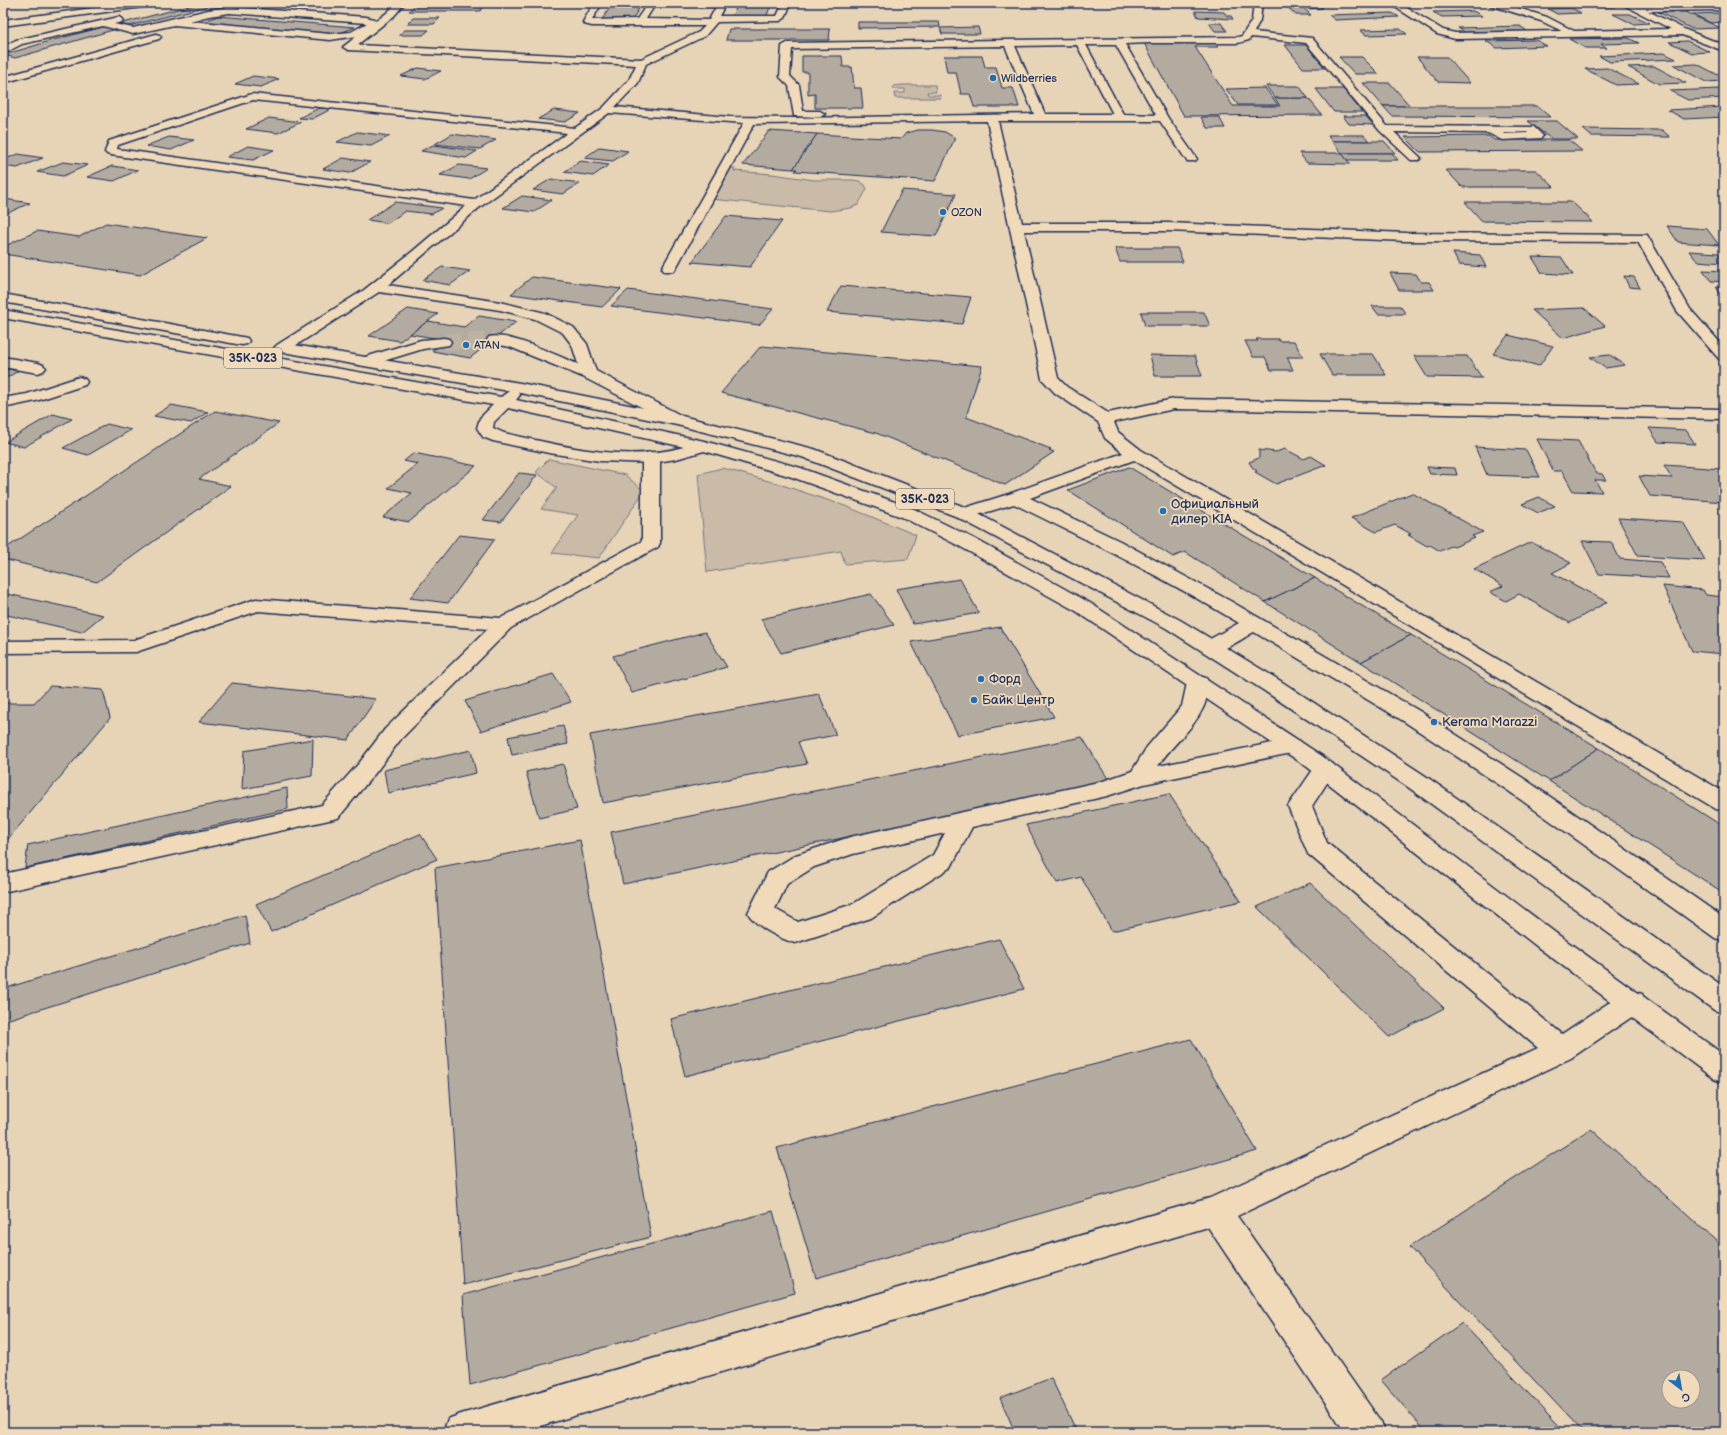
<svg xmlns="http://www.w3.org/2000/svg" width="1727" height="1435" font-family="'Balsamiq Sans',sans-serif">
	<style>
		.green { fill: #cabba9; stroke: #727584 }
		.building { fill: #b4aba0; stroke: #1b2f5e; fill-rule: evenodd }
		.lines { fill: none; stroke-linecap: round; stroke-linejoin: round }
		.minor-tunnel { stroke: #beb2a4; stroke-width: 16; stroke-dasharray: 16 8; stroke-linecap: butt }
		.minor-casing { stroke: #1b2f5e; stroke-width: 3 }
		.major-casing { stroke: #1b2f5e; stroke-width: 3 }
		.minor { fill: #f0dab9; fill-rule: evenodd }
		.major { fill: #f0dab9; fill-rule: evenodd }
		.poi-dot { fill: #1f6fb2; stroke: #f0dab9; stroke-width: 1.5 }
		.labels { text-anchor: middle; dominant-baseline: central; stroke-width: 3.5; stroke-linejoin: round; paint-order: stroke }
		.far-poi-label { font-size: 11px; fill: #1b2f5e; stroke: #f0dab9; text-anchor: start }
		.shield { fill: #f0dab9; stroke: #5b6279; stroke-width: 1 }
		.shield-label { font-size: 12px; font-weight: bold; fill: #1b2f5e }
		.poi-label { font-size: 13px; fill: #1b2f5e; stroke: #f0dab9; text-anchor: start }
	</style>
	<rect width="100%" height="100%" fill="#e7d3b5"/>
	<filter id="ink" filterUnits="userSpaceOnUse"><feTurbulence type="fractalNoise" baseFrequency=".025" numOctaves="2"/><feDisplacementMap in="SourceGraphic" scale="8" xChannelSelector="R" yChannelSelector="G"/><feConvolveMatrix kernelMatrix="1 2 1 2 8 2 1 2 1" color-interpolation-filters="sRGB"/></filter>
	<g filter="url(#ink)">
		<g class="green">
			<polygon points="680,3 717,3 715,8 678,7"/>
			<polygon points="903,85 935,85 936,92 927,92 928,95 940,95 941,98 895,98 894,93 905,93 905,89 894,89 893,86"/>
			<polygon points="730,168 735,168 734,171 772,174 814,180 853,180 859,181 865,185 867,189 858,205 851,208 830,211 711,199"/>
			<polygon points="549,459 625,475 644,491 599,558 552,553 578,515 541,509 557,488 536,472"/>
			<polygon points="722,468 779,484 845,506 916,535 908,559 845,564 841,551 707,572 698,474"/>
		</g>
		<g class="building">
			<polygon points="201,3 219,3 129,26 119,24"/>
			<polygon points="417,3 487,4 480,11 409,11"/>
			<polygon points="613,3 642,3 631,22 601,21"/>
			<polygon points="739,3 772,3 766,17 732,16"/>
			<polygon points="1283,3 1298,3 1311,15 1296,15"/>
			<polygon points="1302,3 1317,3 1323,8 1308,9"/>
			<polygon points="1589,3 1608,3 1615,7 1597,7"/>
			<polygon points="1572,8 1581,13 1557,14 1548,9"/>
			<polygon points="1195,11 1224,12 1227,16 1231,16 1233,19 1198,17"/>
			<polygon points="1473,11 1482,16 1442,17 1433,12"/>
			<polygon points="1658,12 1685,12 1721,28 1692,29"/>
			<polygon points="1392,13 1399,17 1335,20 1329,15"/>
			<polygon points="1724,13 1724,22 1711,23 1692,14"/>
			<polygon points="1613,14 1630,14 1650,23 1633,24"/>
			<polygon points="218,16 355,27 338,34 199,23"/>
			<polygon points="413,18 440,18 434,24 407,24"/>
			<polygon points="858,22 939,22 940,27 858,28"/>
			<polygon points="1209,23 1221,23 1227,31 1215,31"/>
			<polygon points="107,26 120,28 15,58 4,55 53,40"/>
			<polygon points="1520,26 1527,31 1465,32 1458,28"/>
			<polygon points="978,27 980,34 942,34 940,28"/>
			<polygon points="729,29 830,29 829,40 726,40"/>
			<polygon points="1400,29 1407,34 1366,35 1360,30"/>
			<polygon points="405,30 429,30 423,35 399,35"/>
			<polygon points="1628,38 1639,43 1601,44 1607,48 1585,48 1569,39"/>
			<polygon points="1536,40 1547,46 1497,48 1486,41"/>
			<polygon points="1687,41 1710,52 1692,53 1669,42"/>
			<polygon points="1144,43 1215,43 1218,47 1195,47 1233,106 1280,106 1275,98 1308,98 1322,115 1184,116"/>
			<polygon points="1285,45 1306,45 1325,68 1303,68"/>
			<polygon points="1664,53 1676,59 1610,62 1599,56"/>
			<polygon points="802,56 842,56 843,67 852,67 854,88 861,88 863,108 815,108 815,94 808,95 808,72 802,72"/>
			<polygon points="944,56 982,56 985,67 996,67 1002,88 1013,88 1019,107 974,107 970,94 961,94 956,72 947,72"/>
			<polygon points="1339,57 1362,57 1379,74 1355,74"/>
			<polygon points="1417,57 1447,57 1470,83 1438,82"/>
			<polygon points="1697,64 1724,78 1724,81 1706,82 1674,65"/>
			<polygon points="1654,66 1686,83 1659,84 1628,67"/>
			<polygon points="418,68 441,71 425,79 401,76"/>
			<polygon points="1607,68 1639,84 1616,85 1585,69"/>
			<polygon points="253,76 279,79 261,87 235,84"/>
			<polygon points="1363,83 1390,83 1410,106 1383,106"/>
			<polygon points="1266,86 1299,86 1308,98 1275,98"/>
			<polygon points="1265,88 1278,105 1238,105 1226,89"/>
			<polygon points="1316,89 1343,89 1362,112 1334,112"/>
			<polygon points="1720,89 1724,90 1724,98 1688,100 1670,91"/>
			<polygon points="1383,106 1537,106 1550,117 1392,116"/>
			<polygon points="1724,107 1724,117 1684,119 1668,110"/>
			<polygon points="319,108 331,109 312,119 299,118"/>
			<polygon points="554,110 580,113 565,122 538,119"/>
			<polygon points="1343,116 1368,116 1374,125 1349,124"/>
			<polygon points="1201,117 1219,117 1225,128 1207,128"/>
			<polygon points="269,118 301,122 278,133 246,129"/>
			<polygon points="1528,121 1557,121 1578,139 1551,139"/>
			<polygon points="1583,129 1662,130 1670,137 1591,136"/>
			<polygon points="918,130 932,130 945,132 955,138 935,181 795,171 797,169 793,169 817,134 901,139 906,133"/>
			<polygon points="769,131 817,134 793,169 743,165"/>
			<polygon points="357,132 390,136 371,146 337,142"/>
			<polygon points="452,134 496,140 480,149 435,144"/>
			<polygon points="1328,135 1364,135 1369,141 1332,141"/>
			<polygon points="1489,136 1494,140 1569,140 1582,151 1420,152 1405,137"/>
			<polygon points="169,137 194,140 171,150 146,146"/>
			<polygon points="1332,141 1384,141 1395,153 1342,153"/>
			<polygon points="433,145 477,151 466,158 421,151"/>
			<polygon points="248,146 274,150 253,160 227,157"/>
			<polygon points="600,147 628,151 613,161 584,158"/>
			<polygon points="1299,153 1342,153 1350,164 1307,163"/>
			<polygon points="1342,153 1392,153 1398,160 1347,160"/>
			<polygon points="18,154 43,158 17,168 3,166 3,160"/>
			<polygon points="343,158 370,162 350,173 323,169"/>
			<polygon points="580,161 609,165 593,176 564,172"/>
			<polygon points="63,162 88,165 63,176 37,172"/>
			<polygon points="459,165 487,168 469,179 440,175"/>
			<polygon points="112,166 138,170 114,181 87,177"/>
			<polygon points="1446,170 1536,170 1554,187 1462,187"/>
			<polygon points="551,179 580,183 563,194 533,190"/>
			<polygon points="902,190 956,194 936,236 881,232"/>
			<polygon points="522,196 552,200 534,212 503,208"/>
			<polygon points="3,199 4,199 30,203 3,215"/>
			<polygon points="395,202 442,208 432,214 405,211 388,223 367,220"/>
			<polygon points="1465,202 1572,202 1593,222 1482,221"/>
			<polygon points="726,216 782,221 750,267 692,262"/>
			<polygon points="106,223 207,238 140,275 3,254 3,247 37,231 79,237"/>
			<polygon points="1667,226 1707,229 1719,245 1678,242"/>
			<polygon points="1115,248 1177,248 1183,262 1120,262"/>
			<polygon points="1689,251 1718,253 1724,260 1724,263 1697,261"/>
			<polygon points="1453,253 1480,255 1486,267 1459,265"/>
			<polygon points="1532,257 1562,258 1573,275 1542,273"/>
			<polygon points="442,267 470,271 450,285 422,280"/>
			<polygon points="1703,270 1724,271 1724,282 1711,281"/>
			<polygon points="1390,273 1416,274 1421,282 1429,282 1434,290 1399,290"/>
			<polygon points="1624,276 1634,277 1640,288 1629,287"/>
			<polygon points="532,277 621,289 602,307 511,294"/>
			<polygon points="841,286 971,297 962,324 827,312"/>
			<polygon points="1716,287 1724,288 1724,299"/>
			<polygon points="628,290 773,309 759,325 611,306"/>
			<polygon points="1372,306 1400,306 1406,314 1378,314"/>
			<polygon points="1584,308 1605,326 1563,338 1532,310"/>
			<polygon points="408,309 438,314 400,341 369,336"/>
			<polygon points="1141,312 1204,312 1210,326 1145,326"/>
			<polygon points="479,316 516,322 470,358 432,351 447,340 410,334 428,321 464,327"/>
			<polygon points="1508,335 1553,346 1539,366 1493,354"/>
			<polygon points="1256,339 1278,339 1279,341 1294,341 1303,357 1287,357 1293,370 1271,370 1265,357 1253,357 1245,341 1258,341"/>
			<polygon points="761,346 982,366 966,417 1051,449 1049,450 1054,452 1005,485 876,433 721,393"/>
			<polygon points="1320,354 1373,354 1386,375 1332,375"/>
			<polygon points="1150,355 1195,356 1202,376 1155,376"/>
			<polygon points="1610,355 1625,365 1605,368 1590,357"/>
			<polygon points="1414,356 1467,356 1482,378 1427,377"/>
			<polygon points="3,368 18,371 3,380"/>
			<polygon points="171,405 208,412 191,423 154,416"/>
			<polygon points="215,411 279,423 199,479 231,486 97,582 3,559 3,550"/>
			<polygon points="53,414 72,419 24,447 5,442"/>
			<polygon points="107,424 131,430 88,455 63,448"/>
			<polygon points="1649,428 1686,430 1695,444 1658,442"/>
			<polygon points="1537,439 1578,441 1596,473 1602,474 1606,480 1595,480 1602,492 1573,491 1562,471 1553,471"/>
			<polygon points="1475,447 1526,450 1540,477 1487,475"/>
			<polygon points="1285,449 1304,459 1311,456 1326,465 1276,484 1255,472 1257,471 1252,467 1249,462 1259,458 1259,450 1276,452"/>
			<polygon points="414,453 476,466 409,522 383,517 412,493 388,488 418,464 404,461"/>
			<polygon points="1664,465 1723,469 1724,502 1650,496 1639,476 1672,478"/>
			<polygon points="1129,467 1315,578 1265,602 1185,552 1173,557 1068,490"/>
			<polygon points="1427,467 1455,468 1457,475 1430,474"/>
			<polygon points="519,473 537,475 501,522 483,520"/>
			<polygon points="1412,493 1483,532 1472,536 1475,538 1454,547 1451,546 1440,551 1430,545 1427,546 1408,535 1411,534 1395,525 1376,532 1351,518"/>
			<polygon points="1539,497 1555,506 1538,513 1522,504"/>
			<polygon points="1618,518 1683,522 1705,560 1638,556"/>
			<polygon points="459,535 495,539 448,603 410,598"/>
			<polygon points="1582,541 1611,542 1620,559 1660,562 1669,578 1599,574"/>
			<polygon points="1531,542 1571,563 1552,573 1607,602 1570,623 1519,594 1506,601 1490,592 1503,586 1474,569"/>
			<polygon points="1315,578 1411,635 1361,662 1265,602"/>
			<polygon points="960,579 979,613 913,624 896,589"/>
			<polygon points="1663,586 1703,590 1706,595 1724,597 1724,654 1692,651"/>
			<polygon points="3,593 103,615 82,632 3,614"/>
			<polygon points="871,594 894,625 781,653 761,619"/>
			<polygon points="1000,627 1054,717 958,735 911,642"/>
			<polygon points="705,632 727,667 632,693 613,656"/>
			<polygon points="1411,635 1599,748 1549,781 1361,662"/>
			<polygon points="553,674 571,702 481,731 465,701"/>
			<polygon points="232,683 376,699 348,740 199,722"/>
			<polygon points="50,686 103,690 110,718 3,845 3,703 34,703"/>
			<polygon points="819,694 836,735 798,742 807,764 603,803 590,735"/>
			<polygon points="563,726 568,744 512,755 508,737"/>
			<polygon points="1082,737 1110,782 623,884 611,832"/>
			<polygon points="313,739 312,776 242,789 244,751"/>
			<polygon points="1599,748 1724,827 1724,893 1549,781"/>
			<polygon points="471,750 476,773 388,793 384,770"/>
			<polygon points="563,764 577,809 539,818 526,772"/>
			<polygon points="287,788 288,809 25,868 28,845"/>
			<polygon points="1169,794 1241,901 1112,931 1081,877 1057,883 1026,825"/>
			<polygon points="420,834 437,859 271,932 256,904"/>
			<polygon points="580,840 651,1237 463,1285 435,868"/>
			<polygon points="1310,883 1444,1008 1389,1037 1257,907"/>
			<polygon points="245,915 250,943 3,1021 3,989"/>
			<polygon points="999,939 1024,989 685,1076 671,1019"/>
			<polygon points="1191,1039 1257,1151 816,1278 777,1148"/>
			<path d="M1591,1129l133,119v184h-141l-174,-185zM1669,1377h24v24h-24z"/>
			<polygon points="773,1211 795,1293 470,1385 463,1295"/>
			<polygon points="1462,1323 1565,1432 1426,1432 1381,1380"/>
			<polygon points="1051,1378 1077,1432 1015,1432 1000,1398"/>
		</g>
		<g class="lines">
			<polyline class="minor-tunnel" points="444,342 494,340"/>
			<g class="minor-casing">
				<g id="minor">
					<polygon points="131,3 154,3 150,6 3,26 3,20"/>
					<path d="M396,3h9l-11,13 -37,29 284,14 58,-27 6,-6h-113l-8,-2 -1,-2 11,-19h8l-10,17 45,-1 11,-16h8l-10,16 63,1 9,-17h8l-7,13h58l6,-13h8l-6,15 -5,3 -63,1 -12,14 -59,28 -8,19 -23,24 115,10 64,1 240,-4 -29,-68 -213,3 -2,27 9,9 4,26h17l5,3 -5,3 -26,-1 -5,-30 -9,-9 2,-31 5,-3 451,-6 4,-1 10,-16 2,-17h8l-2,17 -6,12 58,6 75,88 147,1 9,9 -2,2 -39,2 -14,-7 -94,-1 27,26 -2,2h-8l-31,-29 -74,-88 -55,-6 -2,3 -11,3h-88l-25,1 43,74 29,41 -2,2h-8l-27,-40h-162l24,102h146l238,10 241,2 43,74 34,38v14l-5,-2 -42,-48 -39,-69 -232,-1 -238,-10h-144l34,147 9,9 41,26 66,-14 550,10v10l-550,-10 -60,13 4,10 23,18 583,342v19l-8,-2 -582,-349 -104,38 90,43 112,61 189,110 105,68 198,138v23l-9,-3 -205,-146 -105,-70 -151,-90c-15,8 -34,24 -51,19l-3,-4 3,-4 36,-20c-73,-44 -149,-82 -225,-119l-50,15 -6,-1 -3,-4 3,-4 51,-16 114,-41 -18,-15 -7,-16 -43,-29 -13,-14 -55,-258 -233,3 -78,144 -2,3h-10l-2,-3 82,-145 -135,-10 -129,94 -92,78 112,17 45,11 28,14 14,17 9,27 88,46 2,3 -2,3 -6,2 -6,-2 -89,-46 -73,-30 -21,-4 -2,-3 2,-3c21,-5 68,19 89,27l-6,-19 -9,-12 -28,-14 -35,-9 -121,-18 -92,59 -5,2 -5,-2 -3,-3 3,-3 87,-55 49,-39 53,-45 -355,-51 -4,-1 -2,-2 4,-11 143,-47 323,34 28,-20 26,-28 7,-15 -288,-15 -5,-3 14,-11 -27,4 -156,-15 -41,9 -30,-8 -81,18 -19,10v-7l13,-7 103,-23 4,3 -1,2 -8,2 19,4 75,-18 21,-3 137,10 8,2 2,2 12,-9zM229,13l137,10h1l-16,9 -21,2 -140,-13 19,-5zM1077,45l36,69h-68l-30,-68zM1086,45h30l40,70 -33,-1zM253,100l314,33 -93,67 -357,-51 1,-4zM1503,133l24,-1 1,1 -24,1z"/>
					<polygon points="1389,3 1399,3 1443,30 1455,33 1562,31 1541,21 1490,5 1489,3 1502,3 1547,17 1574,31 1671,29 1620,3 1631,3 1638,7 1724,4 1724,10 1648,11 1686,30 1724,45 1724,51 1682,35 1455,39 1437,34"/>
					<polygon points="156,34 159,35 161,37 159,39 10,81 3,81 3,77"/>
					<polygon points="444,338 449,339 451,342 449,345 423,349 367,366 362,364 359,361 362,358 421,340"/>
					<polygon points="3,357 38,363 43,365 46,368 43,371 38,373 3,367"/>
					<polygon points="79,377 85,379 87,382 85,385 36,401 3,408 3,398 27,394"/>
					<polygon points="651,452 657,453 660,457 660,543 658,547 511,628 401,739 376,772 338,818 3,892 3,874 322,805 360,762 385,729 488,629 258,611 136,652 3,653 3,641 134,640 256,599 501,618 642,541 642,457 645,453"/>
					<path d="M1198,676l8,2 3,5c-2,8 -2,18 -6,25 -10,22 -32,37 -45,58l134,-27 8,2 3,5 -3,5 -156,33 -37,12 -135,31 -21,40 -80,51 -76,25c-14,-4 -40,-17 -47,-30l20,-41 28,-17 54,-18 253,-56 29,-10 15,-24 35,-41 5,-23 3,-5zM945,833l-12,22 -80,49 -55,18 -23,-13 12,-25 27,-17 39,-13z"/>
					<polygon points="1325,761 1333,764 1336,769 1312,806 1327,843 1562,1034 1622,994 1632,991 1642,994 1646,1002 1642,1010 1571,1058 1237,1216 1379,1419 1384,1432 1345,1432 1208,1227 520,1432 443,1432 448,1419 461,1414 1210,1198 1538,1048 1308,854 1288,806 1317,764"/>
				</g>
			</g>
			<g class="major-casing">
				<g id="major">
					<polygon points="3,294 242,337 247,338 249,341 247,344 242,345 3,302"/>
					<path d="M3,310l498,87 8,-6 -226,-39 -3,-3 3,-3 5,-2 232,39 158,32 136,34 153,59 213,112 99,60 145,95 300,212v26l-10,-3 -306,-223 -145,-97 -97,-62 -211,-112 -153,-59 -125,-32 -157,-32 -2,-1 2,3 -4,5 188,41 97,27 113,41 59,29 117,65 232,153 235,178 167,121v28l-10,-4 -175,-131 -233,-182 -230,-155 -117,-65 -57,-29 -113,-41 -85,-25 -28,8 -25,4 -51,-2 -51,-8 -56,-12 -10,-4 -6,-9 3,-10 13,-13 -490,-87zM508,408l176,39c-59,16 -122,-1 -180,-14l-11,-5 1,-6z"/>
				</g>
			</g>
			<use href="#minor" class="minor"/>
			<use href="#major" class="major"/>
		</g>
	</g>
	<g class="poi-dot">
		<circle cx="993" cy="78" r="4"/>
		<circle cx="943" cy="212" r="4"/>
		<circle cx="466" cy="345" r="4"/>
		<circle cx="1163" cy="511" r="4"/>
		<circle cx="981" cy="679" r="4"/>
		<circle cx="974" cy="700" r="4"/>
		<circle cx="1434" cy="722" r="4"/>
	</g>
	<g class="labels">
		<g class="far-poi-label">
			<text x="1001" y="78">Wildberries</text>
			<text x="951" y="212">OZON</text>
			<text x="474" y="345">ATAN</text>
		</g>
		<g class="shield">
			<rect x="224" y="348" width="58" height="20" rx="3"/>
			<rect x="896" y="489" width="58" height="20" rx="3"/>
		</g>
		<g class="shield-label">
			<text x="253" y="358">35К-023</text>
			<text x="925" y="499">35К-023</text>
		</g>
		<g class="poi-label">
			<text x="1171" y="504">Официальный<tspan x="1171" dy="15">дилер KIA</tspan></text>
			<text x="989" y="679">Форд</text>
			<text x="982" y="700">Байк Центр</text>
			<text x="1442" y="722">Kerama Marazzi</text>
		</g>
	</g>
	<rect width="1727" height="1435" fill="none" stroke="#f0dab9" stroke-width="16"/>
	<rect x="8" y="8" width="1711" height="1419" fill="none" stroke="#1b2f5e" stroke-width="1.5" filter="url(#ink)"/>
	<g transform="translate(1681 1389) rotate(149)"><circle r="19" fill="#f0dab9" stroke="#9b9695"/>
	<path d="M0-3L7 15L0 10L-7 15Z" fill="#1f6fb2"/>
	<text y="-6" font-size="11" font-weight="bold" text-anchor="middle" fill="#1b2f5e">С</text>
	</g>
</svg>
